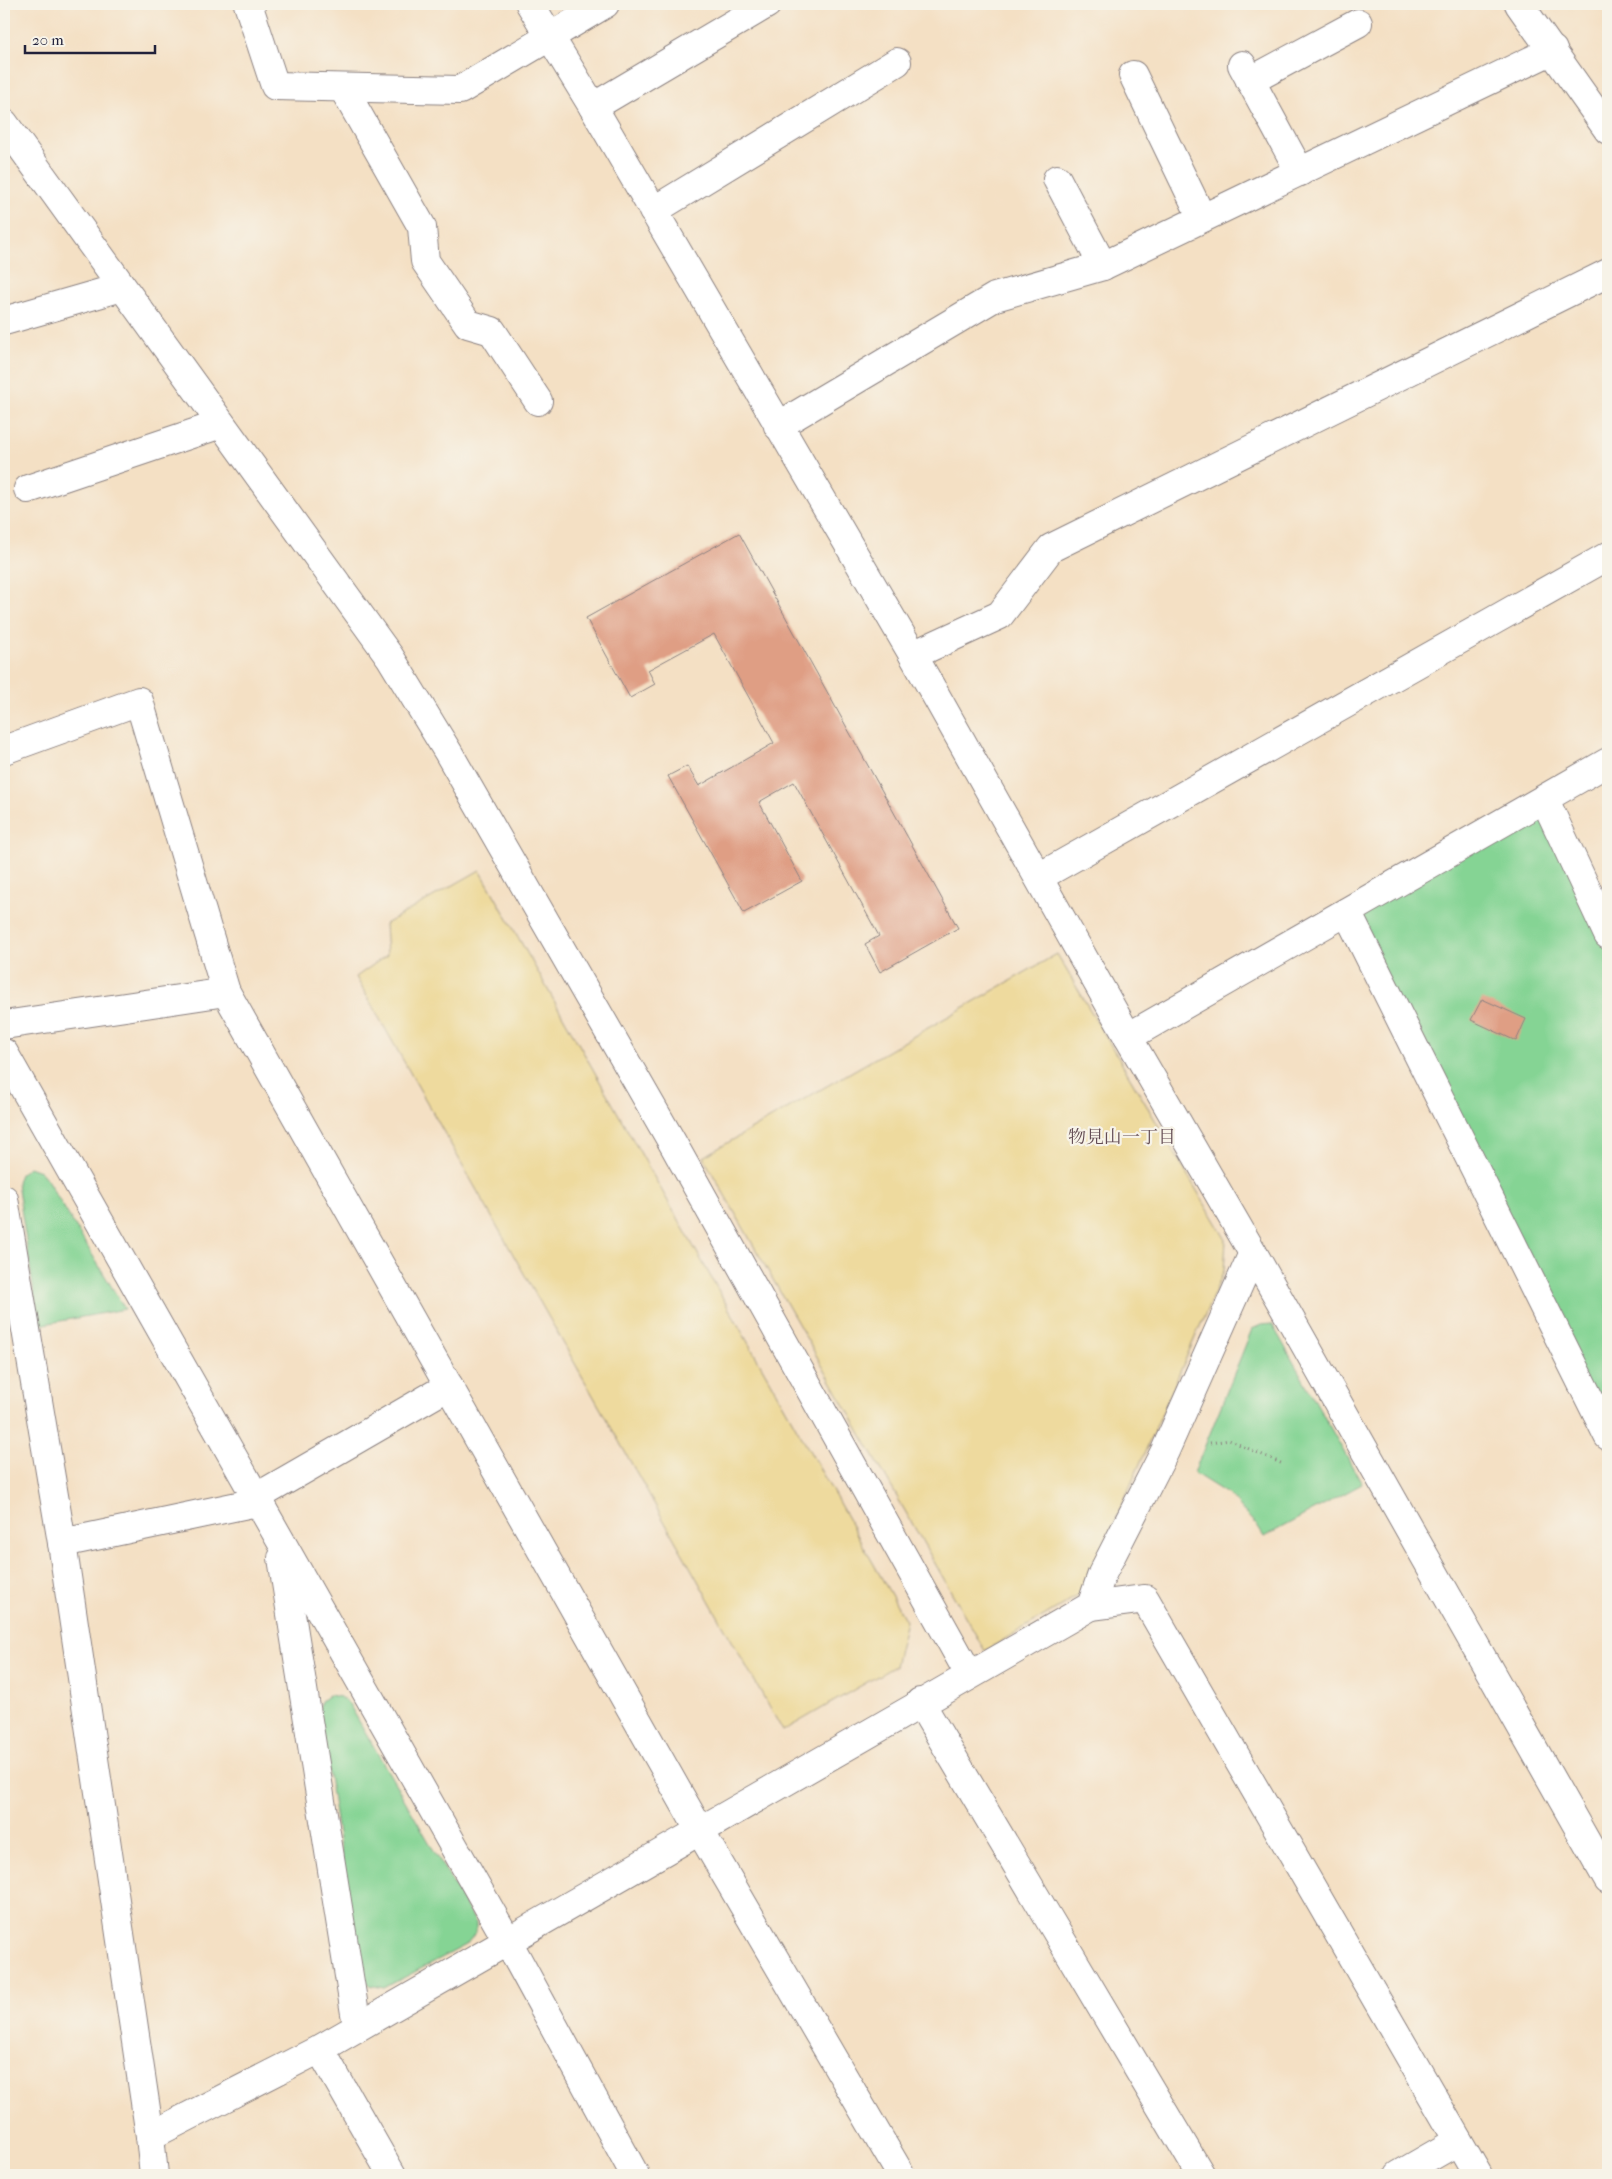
<svg xmlns="http://www.w3.org/2000/svg" width="1612" height="2179" font-family="'IM FELL French Canon','Noto Serif JP',serif">
	<style>
		.green { fill: #85d494; stroke: #547b68 }
		.sand { fill: #eeda9e; stroke: #887e6c }
		.building { fill: #df9e84 }
		.lines { fill: none; stroke-linecap: round; stroke-linejoin: round }
		.minor-casing { stroke: #8b8180; stroke-width: 30 }
		.path { stroke: #8b8180; stroke-width: 3; stroke-dasharray: 1 4; stroke-linecap: butt }
		.minor { stroke: #fff; stroke-width: 28 }
		.labels { text-anchor: middle; dominant-baseline: central; stroke-width: 4.5; stroke-linejoin: round; paint-order: stroke }
		.neighbourhood-label { font-size: 18px; fill: #644d55; stroke: #f7f3e8 }
	</style>
	<rect width="100%" height="100%" fill="#f7f3e8"/>
	<filter id="ink" filterUnits="userSpaceOnUse"><feTurbulence type="fractalNoise" baseFrequency=".02" numOctaves="2"/><feDisplacementMap in="SourceGraphic" scale="10" xChannelSelector="R" yChannelSelector="G"/><feConvolveMatrix kernelMatrix="1 2 1 2 8 2 1 2 1" color-interpolation-filters="sRGB"/></filter>
	<filter id="wash" filterUnits="userSpaceOnUse"><feTurbulence type="fractalNoise" baseFrequency=".0096" numOctaves="4" result="noise"/><feDisplacementMap in="SourceGraphic" scale="20" xChannelSelector="R" yChannelSelector="G"/><feGaussianBlur stdDeviation="1.12" result="paint"/><feColorMatrix in="noise" values="0 0 0 0 0 0 0 0 0 0 0 0 0 0 0 0 0 1.4 0 .05"/><feComposite in="paint" operator="in"/></filter>
	<g filter="url(#wash)">
		<rect width="100%" height="100%" fill="#f4e0c4"/>
		<g class="green">
			<polygon points="1545,800 1608,935 1608,1436 1347,912"/>
			<polygon points="29,1167 40,1171 46,1178 125,1309 39,1325 17,1182 20,1174"/>
			<polygon points="1272,1324 1362,1484 1264,1537 1257,1526 1229,1495 1194,1473 1252,1329 1261,1325"/>
			<polygon points="329,1695 340,1697 349,1704 476,1923 476,1932 466,1945 384,1988 370,1985 360,1975 319,1711 321,1701"/>
		</g>
		<g class="sand">
			<polygon points="480,870 906,1621 895,1666 783,1731 356,977 387,955 385,924"/>
			<polygon points="1057,954 1226,1240 1224,1271 1084,1592 985,1651 703,1157"/>
		</g>
		<g id="blocks">
			<g class="building">
				<polygon points="739,533 958,928 880,972 865,944 879,936 794,782 759,802 802,881 744,913 668,776 687,766 699,786 774,743 714,634 648,670 655,684 630,698 586,618"/>
				<polygon points="1482,999 1526,1019 1516,1041 1471,1020"/>
			</g>
		</g>
	</g>
	<g filter="url(#ink)">
		<use href="#blocks" fill-opacity="0" stroke="#8b8180" stroke-width="1"/>
		<g class="lines">
			<g class="minor-casing">
				<g id="minor">
					<polyline points="248,4 275,86 460,90 605,4"/>
					<polyline points="530,4 593,107 913,655 1128,1037 1253,1253"/>
					<polyline points="1519,4 1608,130"/>
					<polyline points="1242,65 1300,172"/>
					<polyline points="1133,75 1202,218"/>
					<polyline points="1250,81 1358,23"/>
					<polyline points="343,88 422,227 425,261 468,324 492,331 538,401"/>
					<polyline points="593,107 767,4"/>
					<polyline points="4,123 390,657 448,752 672,1142 969,1674"/>
					<polyline points="1057,179 1103,266"/>
					<polyline points="653,211 897,62"/>
					<polyline points="4,321 122,287"/>
					<polyline points="778,426 995,297 1103,266 1553,50"/>
					<polyline points="28,489 221,424"/>
					<polyline points="913,655 1000,615 1051,548 1608,273"/>
					<polyline points="4,750 139,701 226,992 700,1831 901,2175"/>
					<polyline points="1545,800 1608,935"/>
					<polyline points="1039,877 1608,556"/>
					<polyline points="1347,912 1608,1436"/>
					<polyline points="4,1025 226,992"/>
					<polyline points="1128,1037 1608,762"/>
					<polyline points="4,1053 507,1940 635,2175"/>
					<polyline points="4,1199 62,1543 150,2136 154,2175"/>
					<polyline points="255,1498 449,1386"/>
					<polyline points="62,1543 257,1502"/>
					<polyline points="282,1558 357,2026"/>
					<polyline points="1091,1606 1145,1599 1478,2175"/>
					<polyline points="920,1702 1201,2175"/>
					<polyline points="320,2049 392,2175"/>
					<polyline points="150,2136 320,2049 1091,1606 1102,1574 1165,1451 1253,1253 1608,1880"/>
					<polyline points="1399,2175 1458,2141"/>
				</g>
			</g>
			<polyline class="path" points="1210,1443 1229,1440 1283,1464"/>
			<use href="#minor" class="minor"/>
		</g>
	</g>
	<g class="labels">
		<g class="neighbourhood-label">
			<text x="1122" y="1137">物見山一丁目</text>
		</g>
	</g>
	<rect width="1612" height="2179" fill="none" stroke="#f7f3e8" stroke-width="20"/>
	<path d="M25 45v8h130v-8" fill="none" stroke="#22223b" stroke-width="2.5"/>
	<text x="32" y="45" font-size="15" fill="#22223b" stroke="#f7f3e8" stroke-width="4" paint-order="stroke">20 m</text>
</svg>
